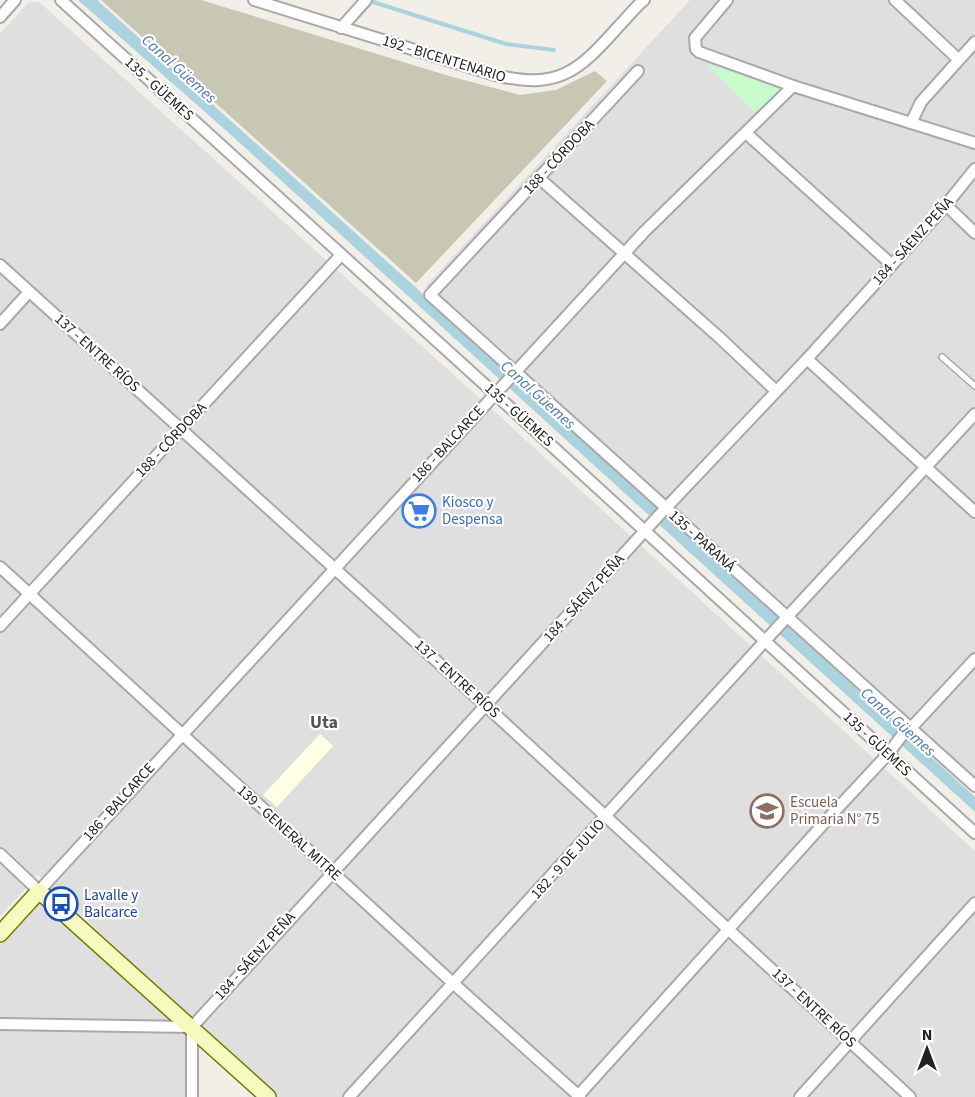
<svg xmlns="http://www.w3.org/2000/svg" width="975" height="1097" font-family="'Source Sans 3',sans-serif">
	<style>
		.residential { fill: #e0dfdf }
		.education { fill: #ffffe5 }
		.construction { fill: #c7c7b4 }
		.park { fill: #c8facc }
		.water { fill: #aad3df }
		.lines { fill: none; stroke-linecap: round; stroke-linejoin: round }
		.stream { stroke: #aad3df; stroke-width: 4 }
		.lane-casing { stroke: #a9a9a9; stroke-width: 8 }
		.street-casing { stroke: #a9a9a9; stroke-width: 14 }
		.secondary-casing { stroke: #707d05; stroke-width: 18 }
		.lane { stroke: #fff; stroke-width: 5 }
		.street { stroke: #fff; stroke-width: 10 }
		.secondary { stroke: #f7fabf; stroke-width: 15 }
		.labels { text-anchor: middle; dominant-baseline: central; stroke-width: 4.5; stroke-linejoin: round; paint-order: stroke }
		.street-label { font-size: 15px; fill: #222; stroke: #fff }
		.shop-label { font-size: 15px; fill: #366cbe; stroke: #fff; text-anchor: start }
		.education-label { font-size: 15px; fill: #785e54; stroke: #fff; text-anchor: start }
		.transit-label { font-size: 15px; fill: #164399; stroke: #fff; text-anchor: start }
		.water-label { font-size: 16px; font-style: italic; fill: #4a7aab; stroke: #fff }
		.quarter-label { font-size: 18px; font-weight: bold; fill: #555; stroke: #fff }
	</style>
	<rect width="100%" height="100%" fill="#f2efe9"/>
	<g class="residential">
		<polygon points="690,0 975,0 975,781 527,373 425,287"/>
		<polygon points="29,2 39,2 495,412 975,851 975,1097 277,1097 38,875 0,916 0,34"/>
		<polygon points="38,903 187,1035 187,1097 0,1097 0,945"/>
	</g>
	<polygon class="education" points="320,734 333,746 277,807 263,795"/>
	<polygon class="construction" points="101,0 201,0 449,76 520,95 556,90 595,71 607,81 416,283"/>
	<polygon class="park" points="706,64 784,87 756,113"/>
	<polygon class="water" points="78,0 97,0 535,395 975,797 975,812 230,134"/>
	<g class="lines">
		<polyline class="stream" points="373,2 506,44 554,50"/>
		<g class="lane-casing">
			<polyline id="lane" points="942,357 975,386"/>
		</g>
		<g class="street-casing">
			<g id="street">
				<polyline points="61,0 494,393 975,833"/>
				<path d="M254,0l241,75c63,15 83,-3 123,-48 9,-9 16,-19 26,-27"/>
				<polyline points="727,0 695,38 696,49 699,52 793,86 975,143"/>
				<polyline points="895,0 958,59"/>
				<polyline points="0,17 15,0"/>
				<polyline points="341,28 366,0"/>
				<polyline points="638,71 430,295 975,786"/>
				<polyline points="911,123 921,102 975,42"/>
				<polyline points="746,133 891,264"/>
				<polyline points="539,178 720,338 776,391"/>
				<polyline points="946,205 975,233"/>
				<polyline points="0,265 485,705 910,1097"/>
				<polyline points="0,324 29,292"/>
				<polyline points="807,359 975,512"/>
				<polyline points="0,567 454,984 580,1097"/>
				<polyline points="0,626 341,255"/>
				<polyline points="0,854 39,891 644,232 793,86"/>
				<polyline points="0,1024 191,1027"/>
				<polyline points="192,1027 662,512 807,359 946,205 975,169"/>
				<polyline points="192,1027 192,1097"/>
				<polyline points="349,1097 764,642 975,414"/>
				<polyline points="577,1097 835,811 888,754 906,730 911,728 975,659"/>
				<polyline points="800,1097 975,903"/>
			</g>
		</g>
		<g class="secondary-casing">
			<polyline id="secondary" points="0,934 39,891 268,1097"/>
		</g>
		<use href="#lane" class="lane"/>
		<use href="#street" class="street"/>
		<use href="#secondary" class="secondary"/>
	</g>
	<defs>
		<g id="supermarket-ring" transform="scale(1.725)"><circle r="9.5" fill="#fff" stroke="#3f7fe0" stroke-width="1.5"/><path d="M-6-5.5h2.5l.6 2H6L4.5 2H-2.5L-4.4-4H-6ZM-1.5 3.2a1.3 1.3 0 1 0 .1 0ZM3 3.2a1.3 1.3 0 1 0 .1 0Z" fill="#3f7fe0"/></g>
		<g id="school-ring" transform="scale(1.725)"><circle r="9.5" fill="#fff" stroke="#8d6e63" stroke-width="1.5"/><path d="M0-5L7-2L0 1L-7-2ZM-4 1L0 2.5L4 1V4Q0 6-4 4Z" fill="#8d6e63"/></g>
		<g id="bus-ring" transform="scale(1.725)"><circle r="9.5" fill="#fff" stroke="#1a4fb4" stroke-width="1.5"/><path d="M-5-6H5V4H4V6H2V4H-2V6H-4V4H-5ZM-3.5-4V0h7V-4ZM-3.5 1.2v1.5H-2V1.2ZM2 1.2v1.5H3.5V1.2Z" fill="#1a4fb4"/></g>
	</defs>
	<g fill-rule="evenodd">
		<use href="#supermarket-ring" x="419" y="511"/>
		<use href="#school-ring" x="767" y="811"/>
		<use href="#bus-ring" x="61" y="904"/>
	</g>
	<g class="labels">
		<g class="street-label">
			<text transform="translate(444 59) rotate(17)">192 - BICENTENARIO</text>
			<text transform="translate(159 89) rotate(42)">135 - GÜEMES</text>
			<text transform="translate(559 157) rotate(-47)">188 - CÓRDOBA</text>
			<text transform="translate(913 241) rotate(-48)">184 - SÁENZ PEÑA</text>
			<text transform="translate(97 353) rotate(42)">137 - ENTRE RÍOS</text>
			<text transform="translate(519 415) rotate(42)">135 - GÜEMES</text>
			<text transform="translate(171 440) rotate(-47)">188 - CÓRDOBA</text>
			<text transform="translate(448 444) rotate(-47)">186 - BALCARCE</text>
			<text transform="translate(702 541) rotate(42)">135 - PARANÁ</text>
			<text transform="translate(584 598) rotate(-48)">184 - SÁENZ PEÑA</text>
			<text transform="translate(457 679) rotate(42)">137 - ENTRE RÍOS</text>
			<text transform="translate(877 744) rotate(43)">135 - GÜEMES</text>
			<text transform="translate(119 802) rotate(-48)">186 - BALCARCE</text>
			<text transform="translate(289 833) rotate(42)">139 - GENERAL MITRE</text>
			<text transform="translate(568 859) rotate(-48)">182 - 9 DE JULIO</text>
			<text transform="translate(255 956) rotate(-48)">184 - SÁENZ PEÑA</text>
			<text transform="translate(814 1008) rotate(43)">137 - ENTRE RÍOS</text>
		</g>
		<g class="shop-label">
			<text x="442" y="502">Kiosco y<tspan x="442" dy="17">Despensa</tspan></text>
		</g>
		<g class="education-label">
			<text x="790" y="802">Escuela<tspan x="790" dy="17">Primaria N° 75</tspan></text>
		</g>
		<g class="transit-label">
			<text x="84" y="895">Lavalle y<tspan x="84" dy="17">Balcarce</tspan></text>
		</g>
		<g class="water-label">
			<text transform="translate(179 69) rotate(42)">Canal Güemes</text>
			<text transform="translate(538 395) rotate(42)">Canal Güemes</text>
			<text transform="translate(898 722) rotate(42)">Canal Güemes</text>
		</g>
		<g class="quarter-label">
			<text x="324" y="722">Uta</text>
		</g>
	</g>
	<g transform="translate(927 1049)" stroke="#ffffff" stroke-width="4.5" paint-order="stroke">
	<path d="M0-4.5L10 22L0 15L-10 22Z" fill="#222222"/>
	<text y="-9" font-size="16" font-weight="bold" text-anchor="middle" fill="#222222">N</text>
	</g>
</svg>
